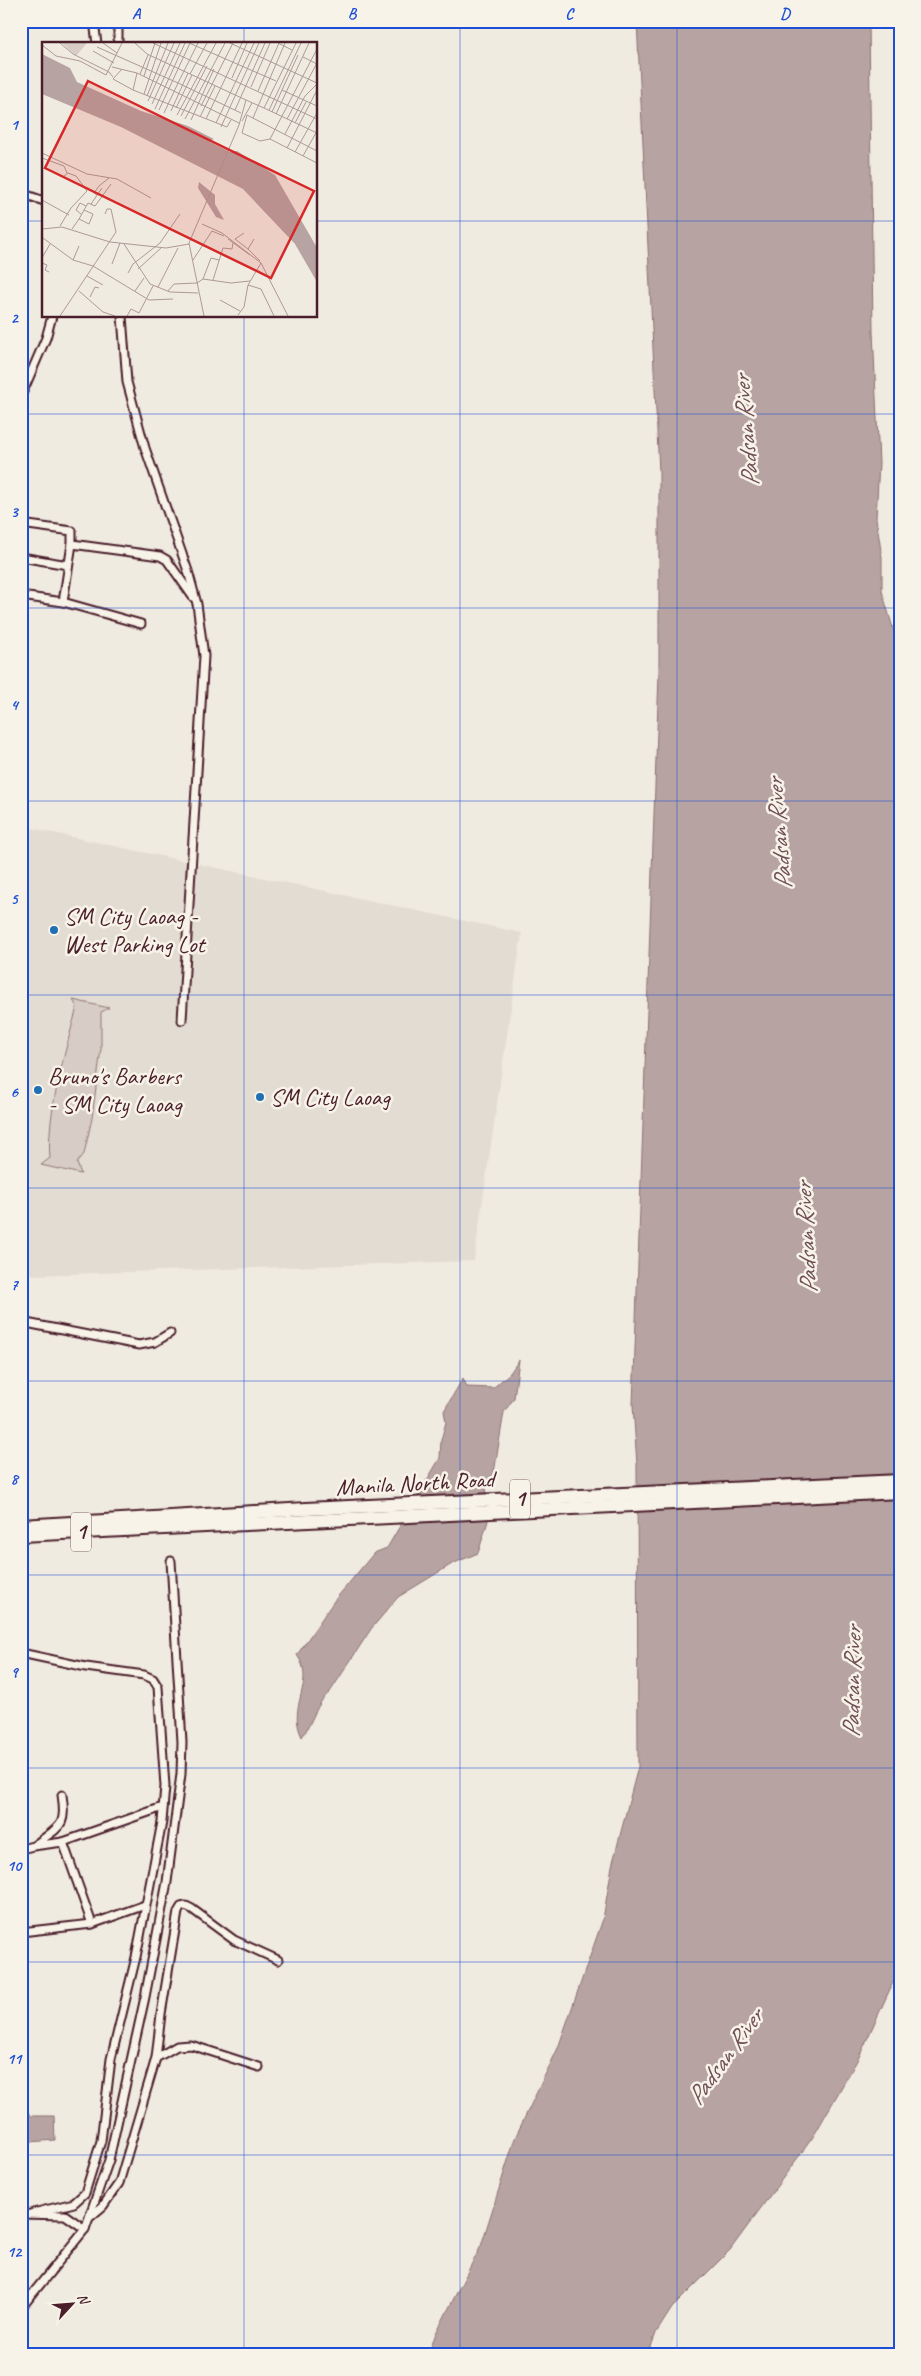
<svg xmlns="http://www.w3.org/2000/svg" width="921" height="2376" font-family="Caveat,sans-serif">
	<style>
		.built { fill: #e3dcd2 }
		.green { fill: #d8cdc6; stroke: #917678 }
		.water { fill: #b7a4a2; stroke: #8b6f72 }
		.lines { fill: none; stroke-linecap: round; stroke-linejoin: round }
		.street-casing { stroke: #4a1f2b; stroke-width: 11 }
		.highway-casing { stroke: #4a1f2b; stroke-width: 16 }
		.street { stroke: #f7f3e8; stroke-width: 7 }
		.highway { stroke: #f7f3e8; stroke-width: 12 }
		.grid { fill: none; stroke: #1d4ed8; stroke-width: 1; stroke-opacity: 0.55 }
		.poi-dot { fill: #1f6fb2; stroke: #f7f3e8; stroke-width: 2 }
		.labels { text-anchor: middle; dominant-baseline: central; stroke-width: 5; stroke-linejoin: round; paint-order: stroke }
		.shield { fill: #f7f3e8; stroke: #7e5f64; stroke-width: 1 }
		.shield-label { font-size: 22px; font-weight: bold; fill: #4a1f2b }
		.poi-label { font-size: 24px; fill: #4a1f2b; stroke: #f7f3e8; text-anchor: start }
		.street-label { font-size: 24px; fill: #4a1f2b; stroke: #f7f3e8 }
		.water-label { font-size: 25px; font-style: italic; fill: #704e55; stroke: #f7f3e8 }
		.inset-road { fill: none; stroke: #ae9998; stroke-width: 1 }
		.view { fill: #d62828; fill-opacity: 0.15; stroke: #d62828; stroke-width: 2.5 }
		.inset-edge { fill: none; stroke: #4a1f2b; stroke-width: 2.5 }
		.neatline { fill: none; stroke: #1d4ed8; stroke-width: 2 }
		.grid-label { font-size: 16px; text-anchor: middle; font-weight: bold; fill: #1d4ed8 }
	</style>
	<rect width="100%" height="100%" fill="#f0ebe0"/>
	<filter id="ink" filterUnits="userSpaceOnUse"><feTurbulence type="fractalNoise" baseFrequency=".02" numOctaves="2"/><feDisplacementMap in="SourceGraphic" scale="10" xChannelSelector="R" yChannelSelector="G"/><feConvolveMatrix kernelMatrix="1 2 1 2 8 2 1 2 1" color-interpolation-filters="sRGB"/></filter>
	<g filter="url(#ink)">
		<polygon class="built" points="21,826 522,933 474,1261 36,1275 21,1272"/>
		<path class="green" d="M73,1000l36,8 -8,4v37l-9,69 -8,36 -7,9 4,11 -40,-9 9,-7c-4,-44 16,-108 27,-151z"/>
		<g class="water">
			<polygon points="637,21 869,21 873,331 879,463 876,518 882,557 882,591 900,652 900,1952 895,1978 859,2057 813,2137 730,2250 672,2308 656,2333 648,2355 428,2355 436,2333 481,2246 515,2138 558,2048 603,1919 612,1866 638,1767 637,1465 633,1405 659,674 659,472"/>
			<path d="M519,1360l-5,38 -10,14 -10,61 -8,11 2,37 -10,32 -26,11 -54,33 -27,32 -41,63c-13,9 -18,32 -28,45 -16,-32 15,-54 -5,-82l37,-54 40,-48 13,-5 53,-90 1,-18 5,-18 -2,-11 19,-33 4,9 26,1 17,-15z"/>
			<polygon points="21,2108 26,2108 30,2116 54,2116 55,2140 30,2142 21,2151"/>
		</g>
		<g class="lines">
			<g class="street-casing">
				<g id="street">
					<polyline points="94,21 97,44"/>
					<polyline points="118,21 118,44"/>
					<polyline points="21,193 44,201"/>
					<polyline points="122,316 127,382 145,448 188,571 197,604 204,656 182,1020"/>
					<polyline points="21,396 46,338 52,316"/>
					<polyline points="21,524 72,531 72,544 160,556 167,560 193,597"/>
					<polyline points="21,557 68,565"/>
					<polyline points="21,596 63,602 141,624"/>
					<polyline points="63,602 72,544"/>
					<polyline points="21,1322 139,1345 155,1342 170,1333"/>
					<polyline points="21,1653 86,1667 144,1675 153,1679 158,1687 165,1786 162,1822 136,1957 111,2059 101,2141 85,2193 74,2203 33,2213"/>
					<polyline points="63,1842 163,1807"/>
					<path d="M36,1844c24,-18 31,-17 26,-49"/>
					<polyline points="21,1849 33,1846 63,1842 92,1924 145,1905"/>
					<polyline points="21,1932 92,1924"/>
					<polyline points="156,2058 161,2014 178,1912 181,1907 186,1906 192,1909 234,1940 278,1960"/>
					<polyline points="21,2214 65,2215 85,2229"/>
					<polyline points="90,2217 103,2206 119,2183 156,2058 177,2046 191,2045 259,2067"/>
					<polyline points="21,2308 85,2229 109,2160 145,1997 167,1882 181,1774 182,1742 171,1561"/>
				</g>
			</g>
			<g class="highway-casing">
				<g id="highway">
					<polyline points="21,1526 306,1509 900,1481"/>
					<polyline points="21,1535 900,1492"/>
				</g>
			</g>
			<use href="#street" class="street"/>
			<use href="#highway" class="highway"/>
		</g>
	</g>
	<path class="grid" d="M244,21v23M460,21v2334M677,21v2334M21,221h23M316,221h584M244,316v2039M21,414h879M21,608h879M21,801h879M21,995h879M21,1188h879M21,1381h879M21,1575h879M21,1768h879M21,1962h879M21,2155h879"/>
	<g class="poi-dot">
		<circle cx="54" cy="930" r="5"/>
		<circle cx="38" cy="1090" r="5"/>
		<circle cx="260" cy="1097" r="5"/>
	</g>
	<g class="labels">
		<g class="shield">
			<rect x="510" y="1479.5" width="20" height="39" rx="4"/>
			<rect x="71" y="1512.5" width="20" height="39" rx="4"/>
		</g>
		<g class="shield-label">
			<text x="520" y="1499">1</text>
			<text x="81" y="1532">1</text>
		</g>
		<g class="poi-label">
			<text x="64" y="916">SM City Laoag -<tspan x="64" dy="28">West Parking Lot</tspan></text>
			<text x="48" y="1076">Bruno's Barbers<tspan x="48" dy="28">- SM City Laoag</tspan></text>
			<text x="270" y="1097">SM City Laoag</text>
		</g>
		<g class="street-label">
			<text transform="translate(415 1483) rotate(-3)">Manila North Road</text>
		</g>
		<g class="water-label">
			<text transform="translate(746 431) rotate(-95)">Padsan River</text>
			<text transform="translate(779 834) rotate(-95)">Padsan River</text>
			<text transform="translate(806 1238) rotate(-93)">Padsan River</text>
			<text transform="translate(852 1682) rotate(-89)">Padsan River</text>
			<text transform="translate(725 2057) rotate(-54)">Padsan River</text>
		</g>
	</g>
	<g transform="translate(42 42)">
		<rect width="275" height="275" fill="#f0ebe0"/>
		<path d="M20,1h25l-11,13z" fill="#d8cdc6"/>
		<path d="M0,12l28,14 7,14 64,29 47,15 26,13 -5,2 3,2 18,9 7,-1 38,24 41,71 1,36 -22,-38 -52,-55 -122,-62 -79,-33zM157,140l16,13v9l9,16 -8,-3 -18,-29z" fill="#b7a4a2"/>
		<path class="inset-road" d="M18,1l13,11 36,18 4,5M61,1l14,10M93,1l12,11 99,46M111,1l164,76M147,1l87,38M156,1l-20,40 63,30M188,1l87,40M236,1l14,7M0,3l14,11 24,5 26,14 16,-32M55,5l81,36 -14,30M51,9l21,12M261,15l14,7M70,25l25,6 102,50M80,27l-9,10 20,11 94,37 4,-7M98,32l8,-19M148,32l17,-31M102,34l11,-33M190,36l15,-35M209,45l19,-44M91,48l4,-17M240,48l35,16M216,49l21,-48M102,52l17,-51M105,54l21,-53M106,59l26,-58M110,62l28,-61M159,64l32,-63M134,66l16,-33M222,66l53,25M113,67l30,-66M117,68l31,-67M193,68l30,-67M227,68l32,-67M129,69l17,-38M230,70l26,-57M234,72l33,-71M135,73l39,-72M205,73l-5,18 18,8 10,-2 47,24M205,73l70,36M139,74l26,-50M158,75l15,-31M211,76l32,-75M143,77l40,-76M164,77l36,-76M245,77l30,-56M149,78l23,-51M200,79l10,-18M174,81l38,-80M253,81l11,-21M179,85l38,-84M243,92l20,-38 12,-12M228,97l47,-90M245,106l30,-58M253,110l22,-39M0,111l45,21 30,5 34,19M261,114l14,-25M0,116l22,8 3,7M55,153l-3,-2 5,-7 10,-8M0,158l27,15M49,162l11,-16M39,172l-5,-4 4,-7 6,3M37,177l9,-16 7,3 16,-22M160,182l20,9 39,30 27,53M18,184l11,-18 16,-17 -11,-15 -8,-3 -4,3M0,187l20,-2 48,15 56,6 23,-4M30,187l7,-10 10,5 4,-10 -9,-4M202,191l-9,6 13,10M1,196l30,22 20,6 56,34 24,-1M186,197l22,16M212,197l-6,10 12,12M82,202l26,40 20,8 28,1M0,216l8,-14M31,218l6,-14M151,218l19,-29 12,5M0,221l5,2 -2,5 4,2M70,222l8,-21M96,227l23,-21M86,231l5,-9 27,-21 20,-29M45,234l16,9M161,237l8,-21 8,2M171,238l10,-32 9,1 1,-6M206,243l13,4 13,27M116,245l20,-39M37,249l24,21 12,4M93,249l9,-13M126,249l6,-7 23,-1 6,-4 28,4 19,-2M48,255l5,-10 4,1M178,258l20,11M196,273l6,-8 4,-22 13,-22M18,274l56,-84 -5,-23h-4l-2,5M85,274l4,-7 8,4 14,-27M162,274l-15,-73 50,-118 7,-25 18,8 32,-65"/>
		<path class="view" d="M46,39l226,110 -43,87 -226,-110z"/>
		<rect width="275" height="275" class="inset-edge"/>
	</g>
	<rect width="921" height="2376" fill="none" stroke="#f7f3e8" stroke-width="55"/>
	<g transform="translate(72 2304) rotate(64)" stroke="#f7f3e8" stroke-width="4" paint-order="stroke">
	<path d="M0-4L9 19L0 12L-9 19Z" fill="#4a1f2b"/>
	<text y="-8" font-size="14" font-weight="bold" text-anchor="middle" fill="#4a1f2b">N</text>
	</g>
	<rect x="28" y="28" width="866" height="2320" class="neatline"/>
	<g class="grid-label">
		<text x="136" y="19">A</text>
		<text x="352" y="19">B</text>
		<text x="569" y="19">C</text>
		<text x="785" y="19">D</text>
		<text x="14" y="130">1</text>
		<text x="14" y="323">2</text>
		<text x="14" y="517">3</text>
		<text x="14" y="710">4</text>
		<text x="14" y="904">5</text>
		<text x="14" y="1097">6</text>
		<text x="14" y="1290">7</text>
		<text x="14" y="1484">8</text>
		<text x="14" y="1677">9</text>
		<text x="14" y="1871">10</text>
		<text x="14" y="2064">11</text>
		<text x="14" y="2257">12</text>
	</g>
</svg>
